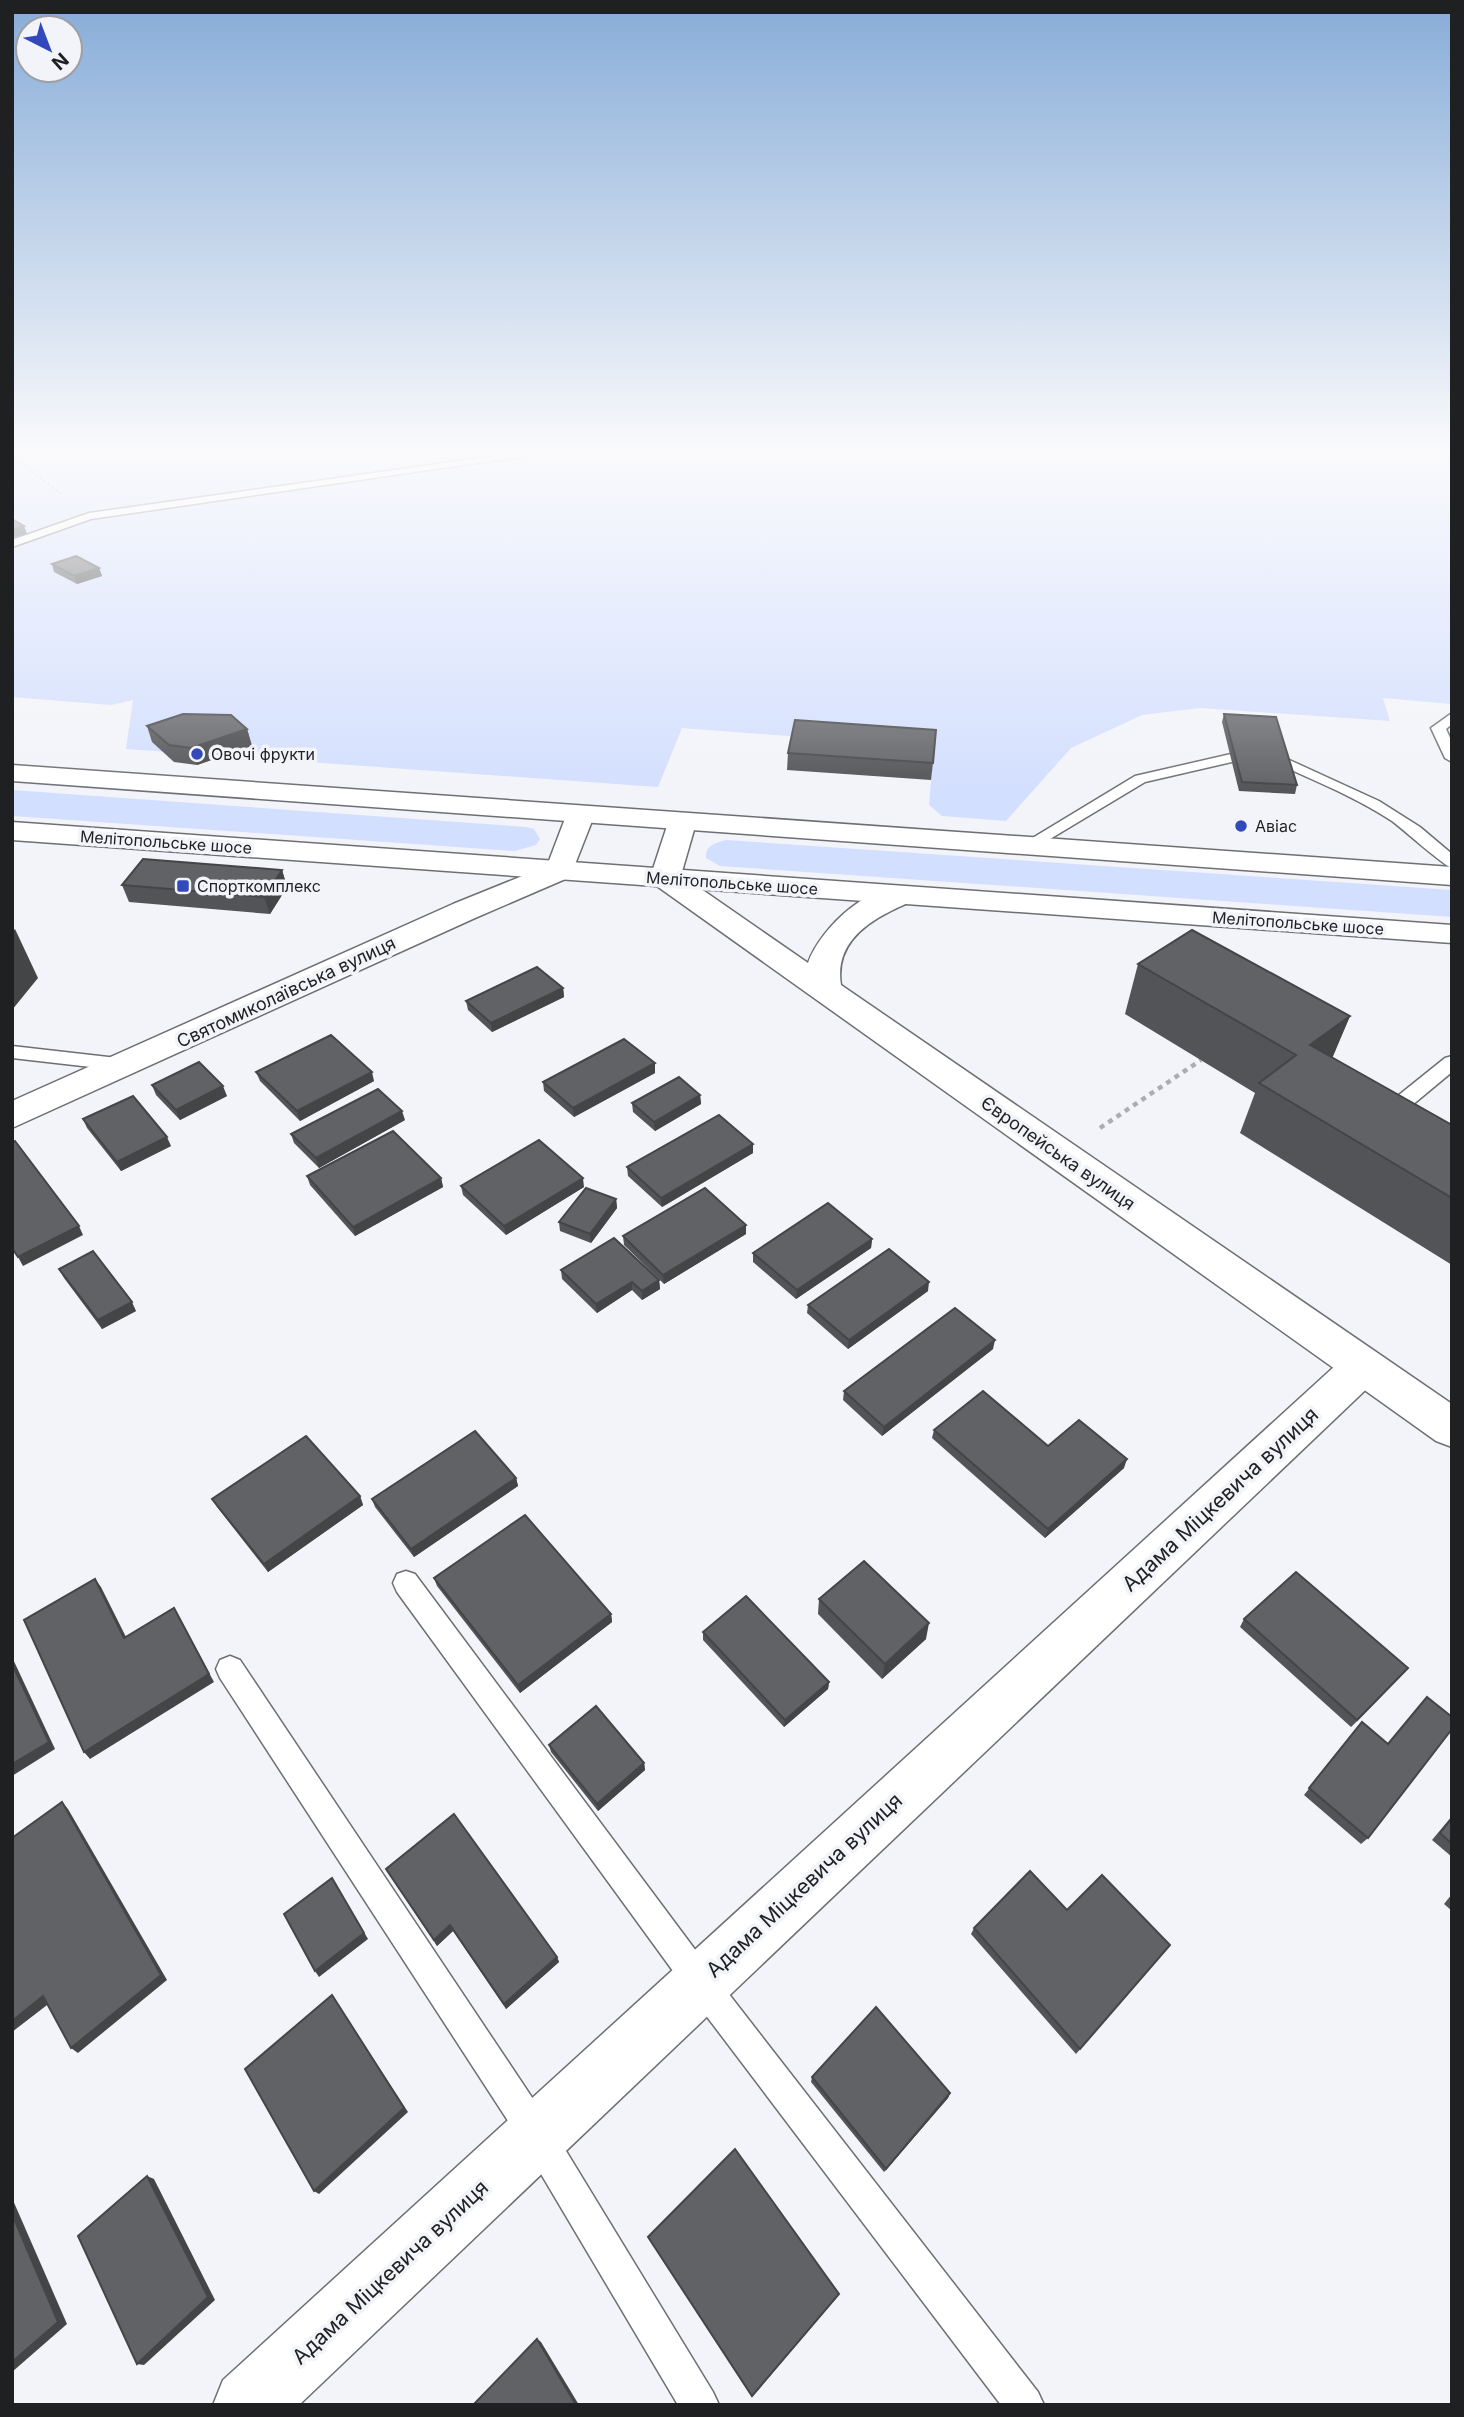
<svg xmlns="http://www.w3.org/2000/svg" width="1464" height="2417" font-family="Inter,sans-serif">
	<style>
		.green { fill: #d3dffe }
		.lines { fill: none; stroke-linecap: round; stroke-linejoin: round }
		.service-casing { stroke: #6e6f73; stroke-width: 3 }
		.minor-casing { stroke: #6e6f73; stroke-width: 3 }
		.tertiary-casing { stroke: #6e6f73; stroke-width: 3 }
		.primary-casing { stroke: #6e6f73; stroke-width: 3 }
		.path-far1 { stroke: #acadb1; stroke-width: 2.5; stroke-dasharray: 2.5 2.5; stroke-linecap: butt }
		.path { stroke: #acadb1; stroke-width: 4.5; stroke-dasharray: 5 5; stroke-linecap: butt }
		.service { fill: #fff; fill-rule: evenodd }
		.minor { fill: #fff; fill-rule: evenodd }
		.tertiary { fill: #fff; fill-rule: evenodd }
		.primary { fill: #fff; fill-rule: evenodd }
		.wall { fill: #535458 }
		.shaded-wall { fill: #444547 }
		.building { fill: #616266; stroke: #444547; stroke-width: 2 }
		.poi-dot { fill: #3149ba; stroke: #f3f4f9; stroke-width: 2.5 }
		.labels { text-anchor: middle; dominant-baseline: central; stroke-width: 7; stroke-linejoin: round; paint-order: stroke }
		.far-poi-label { font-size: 16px; fill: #1f2021; stroke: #f3f4f9; text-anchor: start }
		.far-street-label { font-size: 16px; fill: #1f2021; stroke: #f3f4f9 }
		.street-label { font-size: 18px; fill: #1f2021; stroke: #f3f4f9 }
		.near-street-label { font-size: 21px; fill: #1f2021; stroke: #f3f4f9 }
	</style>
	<rect width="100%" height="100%" fill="#f3f4f9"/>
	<g class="green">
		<polygon points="12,454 1452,454 1452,704 1383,698 1390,721 1200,708 1142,715 1071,748 1006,821 942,816 929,805 934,747 682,728 658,787 126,749 133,700 111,705 12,697"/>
		<polygon points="12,790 526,827 534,829 540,839 536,845 515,851 12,816"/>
		<path d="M726,840l726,50v27l-732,-51 -14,-8c-1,-13 10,-15 20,-18z"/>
	</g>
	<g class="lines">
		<g class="service-casing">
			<g id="service">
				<polygon points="509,454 539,454 91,519 12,547 12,540 89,513"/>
				<polygon points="1452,713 1452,724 1446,729 1452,742 1452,762 1445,758 1431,728"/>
				<polygon points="1231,754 1236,755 1238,758 1236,761 1145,782 1035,848 1029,850 1021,845 1135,776"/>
				<path d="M1285,758l94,43 41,26 32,27v14c-8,-2 -48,-38 -60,-47 -35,-23 -74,-39 -112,-56l-2,-3 2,-3z"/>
				<polygon points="12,1046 126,1059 133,1061 135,1065 133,1069 126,1071 12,1058"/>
				<path d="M1452,1056v16l-47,39 3,5 -3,5c-10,2 -18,0 -24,-9l3,-5 61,-49z"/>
				<polygon points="406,1571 415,1574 711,1971 1038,2392 1044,2405 1001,2405 689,1993 397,1592 393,1583 397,1574"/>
				<polygon points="230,1656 240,1660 549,2123 713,2392 719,2405 678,2405 525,2147 220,1678 216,1669 220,1660"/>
			</g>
		</g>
		<g class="minor-casing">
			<g id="minor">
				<polygon points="580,808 590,810 594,816 570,877 475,918 12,1128 12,1101 453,904 547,866 566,816 570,810"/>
				<polygon points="1362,1350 1377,1355 1383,1367 1377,1379 299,2405 213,2405 223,2380 1347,1355"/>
			</g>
		</g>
		<g class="tertiary-casing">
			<path id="tertiary" d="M682,814l10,3 4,6 -15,52 127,88c13,-36 65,-85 105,-75l4,6c-6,10 -18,12 -28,18 -30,15 -54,37 -48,73l611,419v43l-16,-6 -782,-557 -4,-6 18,-55 4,-6z"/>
		</g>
		<g class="primary-casing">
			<g id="primary">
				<polygon points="12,765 1452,867 1452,885 12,781"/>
				<polygon points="12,822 1452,925 1452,943 12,840"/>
			</g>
		</g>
		<polyline class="path-far1" points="12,456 61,494"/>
		<polyline class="path" points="1100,1128 1201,1060"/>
		<use href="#service" class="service"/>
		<use href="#minor" class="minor"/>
		<use href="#tertiary" class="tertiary"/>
		<use href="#primary" class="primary"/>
	</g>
	<g class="wall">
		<polygon points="52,564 99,568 102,576 77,584 54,572"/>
		<polygon points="1224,714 1297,785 1295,794 1239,791 1222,722"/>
		<polygon points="147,726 247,729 252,746 197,765 174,762 152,742"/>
		<polygon points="788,753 933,763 931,780 787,770"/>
		<polygon points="282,870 287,887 270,914 129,902 122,885"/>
		<polygon points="1138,964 1350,1016 1332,1057 1452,1125 1452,1265 1240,1133 1255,1093 1125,1014"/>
		<polygon points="563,988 564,997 492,1032 468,1010 466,1001"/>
		<polygon points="256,1072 374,1081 300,1121 260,1081"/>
		<polygon points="655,1073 574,1117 544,1091 543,1082"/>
		<polygon points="152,1085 227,1096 180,1120 156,1095"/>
		<polygon points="700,1095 701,1104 655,1131 633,1112 632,1103"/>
		<polygon points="83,1119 171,1146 121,1171 87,1128"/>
		<polygon points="405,1120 319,1168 294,1143 291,1134"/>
		<polygon points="753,1144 753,1153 662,1207 628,1176 627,1167"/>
		<polygon points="307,1176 441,1178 443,1187 355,1236 310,1185"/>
		<polygon points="461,1186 584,1187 506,1235 463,1195"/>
		<polygon points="616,1199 617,1208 591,1243 560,1231 559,1222"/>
		<polygon points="746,1234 664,1284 624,1245 623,1236"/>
		<polygon points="872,1239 871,1248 796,1299 753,1262 753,1253"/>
		<polygon points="59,1269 136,1311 102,1329 64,1278"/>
		<polygon points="561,1270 659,1280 660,1289 642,1300 632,1290 597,1313 562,1279"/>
		<polygon points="928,1291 848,1349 807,1313 808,1305"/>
		<polygon points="993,1349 882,1436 843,1400 844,1391"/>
		<polygon points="934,1430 1048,1446 1124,1468 1045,1538 932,1438"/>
		<polygon points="516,1478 518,1486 414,1557 375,1507 372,1499"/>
		<polygon points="360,1496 363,1505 268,1572 217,1507 212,1499"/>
		<polygon points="434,1578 611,1614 612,1622 520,1693 437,1586"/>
		<polygon points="819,1599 926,1639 882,1679 818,1614"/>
		<polygon points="1244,1619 1402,1675 1351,1727 1240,1627"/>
		<polygon points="703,1632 829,1682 828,1689 784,1727 703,1640"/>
		<polygon points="1362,1722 1368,1838 1361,1844 1304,1795"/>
		<polygon points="549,1745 644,1763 645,1770 598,1811 551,1752"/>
		<polygon points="1452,1816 1452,1857 1432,1840"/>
		<polygon points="386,1869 557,1957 559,1962 506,2009 453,1931 437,1946"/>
		<polygon points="1452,1894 1452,1911 1444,1904"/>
		<polygon points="1067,1910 1170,1945 1076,2054 971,1934 974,1928"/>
		<polygon points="812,2077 950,2093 948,2098 884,2172 811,2082"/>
		<polygon points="648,2237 838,2296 752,2397"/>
	</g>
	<g class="shaded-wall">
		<polygon points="24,526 27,534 12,538 12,530"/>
		<polygon points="99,568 102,576 77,584 74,576"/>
		<polygon points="247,729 252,746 197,765 191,748"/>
		<polygon points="282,870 287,887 270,914 264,897"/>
		<polygon points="15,929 38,978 12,1010 12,932"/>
		<polygon points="563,988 564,997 492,1032 491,1023"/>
		<polygon points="1350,1016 1329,1066 1310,1045"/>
		<polygon points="655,1063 655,1073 574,1117 573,1108"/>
		<polygon points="372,1072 374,1081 300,1121 297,1111"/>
		<polygon points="223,1086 227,1096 180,1120 176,1110"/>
		<polygon points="700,1095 701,1104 655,1131 654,1122"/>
		<polygon points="402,1111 405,1120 319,1168 316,1158"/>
		<polygon points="167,1137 171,1146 121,1171 117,1162"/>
		<polygon points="753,1144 753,1153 662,1207 661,1198"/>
		<polygon points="441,1178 443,1187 355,1236 353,1227"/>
		<polygon points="583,1178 584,1187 506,1235 504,1226"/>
		<polygon points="616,1199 617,1208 591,1243 590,1234"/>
		<polygon points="746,1225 746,1234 664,1284 663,1275"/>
		<polygon points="79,1226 83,1235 23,1266 18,1257"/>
		<polygon points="872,1239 871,1248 796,1299 797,1290"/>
		<polygon points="659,1280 660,1289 642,1300 642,1291"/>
		<polygon points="632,1282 632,1290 597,1313 596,1304"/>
		<polygon points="929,1282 928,1291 848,1349 849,1340"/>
		<polygon points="132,1302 136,1311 102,1329 98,1320"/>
		<polygon points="995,1340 993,1349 882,1436 884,1427"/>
		<polygon points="1127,1459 1124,1468 1045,1538 1048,1529"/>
		<polygon points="516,1478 518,1486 414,1557 411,1549"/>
		<polygon points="360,1496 363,1505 268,1572 264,1564"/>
		<polygon points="95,1579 101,1587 130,1645 124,1638"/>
		<polygon points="174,1608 214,1682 90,1759 84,1752"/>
		<polygon points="611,1614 612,1622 520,1693 518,1685"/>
		<polygon points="929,1623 926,1639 882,1679 885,1664"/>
		<polygon points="12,1657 55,1749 12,1776"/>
		<polygon points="1408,1668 1402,1675 1351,1727 1357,1720"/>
		<polygon points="829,1682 828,1689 784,1727 785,1720"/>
		<polygon points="644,1763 645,1770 598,1811 597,1804"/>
		<polygon points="62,1802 68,1809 167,1980 78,2053 71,2048"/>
		<polygon points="336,1884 368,1939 319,1977 315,1971"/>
		<polygon points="450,1925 453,1931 437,1946 434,1940"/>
		<polygon points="557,1957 559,1962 506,2009 504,2004"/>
		<polygon points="332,1995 408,2112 319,2194 314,2191"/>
		<polygon points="43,1996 51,2002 12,2032 12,2021"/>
		<polygon points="950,2093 948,2098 884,2172 886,2169"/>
		<polygon points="147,2176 154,2179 215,2300 144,2365 137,2364"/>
		<polygon points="12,2198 67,2324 12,2372"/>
		<polygon points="537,2339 541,2342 579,2405 576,2405"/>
	</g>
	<g class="building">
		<polygon points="12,519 24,526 12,530"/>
		<polygon points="76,556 99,568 74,576 52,564"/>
		<polygon points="183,714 231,715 247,729 191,748 169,745 147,726"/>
		<polygon points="1224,714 1276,717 1297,785 1242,782"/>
		<polygon points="795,720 936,730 933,763 788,753"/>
		<polygon points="143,859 282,870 264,897 122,885"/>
		<polygon points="1192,930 1350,1016 1310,1045 1452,1125 1452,1198 1259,1083 1296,1055 1138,964"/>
		<polygon points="537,967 563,988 491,1023 466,1001"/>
		<polygon points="331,1035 372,1072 297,1111 256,1072"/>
		<polygon points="624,1039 655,1063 573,1108 543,1082"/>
		<polygon points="199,1062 223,1086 176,1110 152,1085"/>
		<polygon points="679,1077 700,1095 654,1122 632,1103"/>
		<polygon points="378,1089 402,1111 316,1158 291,1134"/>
		<polygon points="133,1096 167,1137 117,1162 83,1119"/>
		<polygon points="719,1115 753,1144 661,1198 627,1167"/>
		<polygon points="393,1131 441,1178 353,1227 307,1176"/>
		<polygon points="539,1140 583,1178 504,1226 461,1186"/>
		<polygon points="15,1141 79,1226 18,1257 12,1248 12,1143"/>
		<polygon points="586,1188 616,1199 590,1234 559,1222"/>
		<polygon points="705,1188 746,1225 663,1275 623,1236"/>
		<polygon points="828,1203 872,1239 797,1290 753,1253"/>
		<polygon points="614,1238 659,1280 642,1291 632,1282 596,1304 561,1270"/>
		<polygon points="889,1249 929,1282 849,1340 808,1305"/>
		<polygon points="93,1251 132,1302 98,1320 59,1269"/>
		<polygon points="955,1308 995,1340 884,1427 844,1391"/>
		<polygon points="983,1391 1048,1446 1079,1420 1127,1459 1048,1529 934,1430"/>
		<polygon points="475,1431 516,1478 411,1549 372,1499"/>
		<polygon points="306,1436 360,1496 264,1564 212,1499"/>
		<polygon points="525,1515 611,1614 518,1685 434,1578"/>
		<polygon points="864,1561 929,1623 885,1664 819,1599"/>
		<polygon points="1296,1572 1408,1668 1357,1720 1244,1619"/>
		<polygon points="95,1579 124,1638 174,1608 209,1674 84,1752 24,1620"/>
		<polygon points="746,1596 829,1682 785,1720 703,1632"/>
		<polygon points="12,1664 49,1742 12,1764"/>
		<polygon points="1427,1697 1452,1717 1452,1729 1368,1838 1309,1788 1362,1722 1388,1744"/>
		<polygon points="596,1706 644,1763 597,1804 549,1745"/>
		<polygon points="62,1802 161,1975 71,2048 43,1996 12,2021 12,1838"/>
		<polygon points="454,1814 557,1957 504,2004 450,1925 434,1940 386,1869"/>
		<polygon points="1452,1818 1452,1844 1440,1833"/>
		<polygon points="1030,1871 1067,1910 1102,1875 1170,1945 1080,2049 974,1928"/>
		<polygon points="332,1878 364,1933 315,1971 284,1914"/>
		<polygon points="332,1995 404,2108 314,2191 245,2069"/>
		<polygon points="876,2007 950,2093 886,2169 812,2077"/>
		<polygon points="735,2149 839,2294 752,2396 648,2237"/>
		<polygon points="147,2176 208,2297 137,2364 78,2236"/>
		<polygon points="12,2214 58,2322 12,2362"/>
		<polygon points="537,2339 576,2405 473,2405"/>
	</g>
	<linearGradient id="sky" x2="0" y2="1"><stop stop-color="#87acd8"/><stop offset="0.57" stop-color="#fafafc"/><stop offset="1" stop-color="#fafafc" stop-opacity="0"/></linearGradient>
	<rect width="1464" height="793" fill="url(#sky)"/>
	<g class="poi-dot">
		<circle cx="197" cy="754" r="7"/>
		<circle cx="1241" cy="826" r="7"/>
		<rect x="176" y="879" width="14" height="14" rx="3.5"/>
	</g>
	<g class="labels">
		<g class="far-poi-label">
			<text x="211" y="754">Овочі фрукти</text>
			<text x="1255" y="826">Авіас</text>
			<text x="197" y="886">Спорткомплекс</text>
		</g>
		<g class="far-street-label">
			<text transform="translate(166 842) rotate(4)">Мелітопольське шосе</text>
			<text transform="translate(732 883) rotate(4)">Мелітопольське шосе</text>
			<text transform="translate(1298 923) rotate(4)">Мелітопольське шосе</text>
		</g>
		<g class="street-label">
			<text transform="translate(286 992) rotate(-25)">Святомиколаївська вулиця</text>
			<text transform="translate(1058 1153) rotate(35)">Європейська вулиця</text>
		</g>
		<g class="near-street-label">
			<text transform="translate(1220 1499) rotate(-43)">Адама Міцкевича вулиця</text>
			<text transform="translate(804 1885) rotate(-43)">Адама Міцкевича вулиця</text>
			<text transform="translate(390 2272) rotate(-43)">Адама Міцкевича вулиця</text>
		</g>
	</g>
	<rect width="1464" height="2417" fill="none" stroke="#1f2021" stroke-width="28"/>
	<g transform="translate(49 49) rotate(138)"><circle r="33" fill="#f3f4f9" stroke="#9e9fa3" stroke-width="2"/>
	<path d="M0-5L12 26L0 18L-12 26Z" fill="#3149ba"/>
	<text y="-10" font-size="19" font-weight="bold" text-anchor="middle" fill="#1f2021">N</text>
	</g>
</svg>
